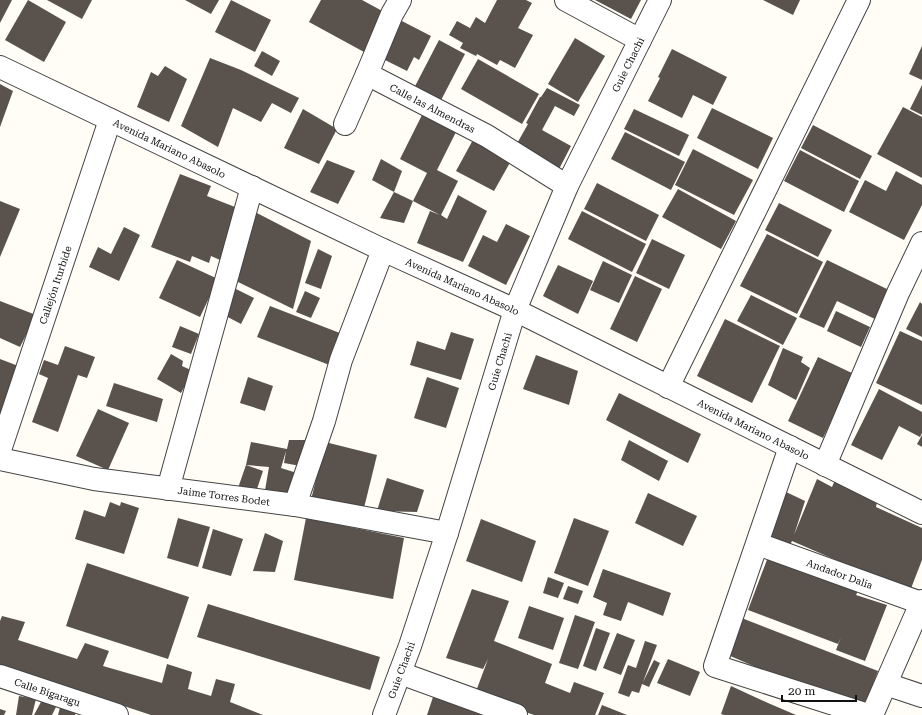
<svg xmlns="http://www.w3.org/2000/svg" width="922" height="715" font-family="'Roboto Serif',serif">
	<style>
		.building { fill: #5a524d }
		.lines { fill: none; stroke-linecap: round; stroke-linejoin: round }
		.minor-casing { stroke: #444; stroke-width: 24 }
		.tertiary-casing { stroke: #444; stroke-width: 24 }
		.minor { stroke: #fff; stroke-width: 22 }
		.tertiary { stroke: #fff; stroke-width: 22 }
		.labels { text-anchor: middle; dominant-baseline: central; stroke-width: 4; stroke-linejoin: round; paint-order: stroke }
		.street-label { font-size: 10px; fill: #111; stroke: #fff }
	</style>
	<rect width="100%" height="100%" fill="#fffdf5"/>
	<g class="building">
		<polygon points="0,0 12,0 0,23"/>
		<polygon points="28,0 66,22 44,62 5,40"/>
		<polygon points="47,0 92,0 82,19"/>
		<polygon points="185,0 219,0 211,14"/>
		<polygon points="231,0 271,20 255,52 215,32"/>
		<polygon points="321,0 362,0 386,13 364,52 309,22"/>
		<polygon points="497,0 526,0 532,3 518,28 533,35 515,68 500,60 497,65 477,54 476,56 460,48 463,43 449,35 457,21 470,28 476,17 485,23"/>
		<polygon points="595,0 641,0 631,19"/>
		<polygon points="763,0 800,0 793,15"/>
		<polygon points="396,18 431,36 419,60 414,57 407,71 379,57"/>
		<polygon points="575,38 605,56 578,102 548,84"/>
		<polygon points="439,40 465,54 438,106 412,92"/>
		<polygon points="922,46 922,80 909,74"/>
		<polygon points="672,49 727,77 713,105 693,95 682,118 648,101 660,78 658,77"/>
		<polygon points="262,51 280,61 272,76 254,66"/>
		<polygon points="210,58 241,70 299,98 291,113 272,103 261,122 233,108 218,147 181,126"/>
		<polygon points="478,59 539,94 522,124 461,89"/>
		<polygon points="165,66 187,79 169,122 137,107 151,72 158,76"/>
		<polygon points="0,84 13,91 0,127"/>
		<polygon points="922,85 922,115 910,109"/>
		<polygon points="547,88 580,105 574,116 555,106 542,130 571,146 558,171 515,147 528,124 526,123 540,97 541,97"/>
		<polygon points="426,107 460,124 437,170 458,181 441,215 447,219 458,195 487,211 463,262 417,243 430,211 440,215 413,201 427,173 400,159"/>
		<polygon points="903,107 922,117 922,178 877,154"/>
		<polygon points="712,108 773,138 758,169 697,138"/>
		<polygon points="303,109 337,129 319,164 284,148"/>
		<polygon points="634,109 689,135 679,156 624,129"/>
		<polygon points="813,125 872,156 860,179 801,148"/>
		<polygon points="625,132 685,162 671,190 611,159"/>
		<polygon points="474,138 512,159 494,191 456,171"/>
		<polygon points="693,149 753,180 734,215 675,185"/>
		<polygon points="800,150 859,181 844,212 784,181"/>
		<polygon points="381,159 402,171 394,192 372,180"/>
		<polygon points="327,160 355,171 338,204 310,192"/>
		<polygon points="896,171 922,185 922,205 904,240 849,212 865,180 886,191"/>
		<polygon points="180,174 211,186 207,196 240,209 220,260 211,256 209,263 192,256 190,262 151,247"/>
		<polygon points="597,183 659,215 646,241 584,209"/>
		<polygon points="678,189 736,221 721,249 662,217"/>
		<polygon points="394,192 413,201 404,223 380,218"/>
		<polygon points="0,201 20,209 0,257"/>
		<polygon points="779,203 832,230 818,257 765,230"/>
		<polygon points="253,211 311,241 293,309 236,281"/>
		<polygon points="582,211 646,244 632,272 568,239"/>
		<polygon points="506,224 530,236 506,285 468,266 483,235 497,242"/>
		<polygon points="124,227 140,235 119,281 89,267 98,247 111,254"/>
		<polygon points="767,234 823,262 797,314 740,286"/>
		<polygon points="652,239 685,255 669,289 636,273"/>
		<polygon points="318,249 332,256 321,289 305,283"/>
		<polygon points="177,260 218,279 200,317 159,298"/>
		<polygon points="827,260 889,290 875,319 837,301 824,328 799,317"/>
		<polygon points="603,261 632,275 619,303 590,290"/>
		<polygon points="558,265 593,281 578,314 543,296"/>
		<polygon points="635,276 662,289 637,342 610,329"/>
		<polygon points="234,288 254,298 241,324 222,314"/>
		<polygon points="305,291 320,298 311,318 296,312"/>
		<polygon points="751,295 797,318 783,345 737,321"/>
		<polygon points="0,301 36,315 20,347 0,338"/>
		<polygon points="920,302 922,304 922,337 906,329"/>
		<polygon points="270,306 345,335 332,366 257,337"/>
		<polygon points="836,311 870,327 861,347 827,331"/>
		<polygon points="725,319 780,346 752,403 697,376"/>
		<polygon points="180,326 199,334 191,354 172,347"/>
		<polygon points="900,331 922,341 922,405 876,383"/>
		<polygon points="451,332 474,339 461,380 410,365 417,341 445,350"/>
		<polygon points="65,346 95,357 87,378 78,375 58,432 32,422 48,378 39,374 44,360 58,365"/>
		<polygon points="783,348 803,357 801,362 810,368 796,400 768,385"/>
		<polygon points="171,354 183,361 182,366 193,371 181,393 157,379"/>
		<polygon points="536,355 578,371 569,405 523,389"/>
		<polygon points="818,357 854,374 823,438 788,421"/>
		<polygon points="0,359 21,367 0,420"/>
		<polygon points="248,377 273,386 265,411 240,403"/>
		<polygon points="427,377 459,388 446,428 414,418"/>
		<polygon points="114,383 163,399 157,422 106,406"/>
		<polygon points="879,389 922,412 922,433 920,437 899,426 882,460 851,445"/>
		<polygon points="619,393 701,434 688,463 606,420"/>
		<polygon points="98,409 129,423 108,470 76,456"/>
		<polygon points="922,435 922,447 917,444"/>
		<polygon points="289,440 311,440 306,467 284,463 286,451 281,468 300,474 292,496 264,496 269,467 246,465 251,442 287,449"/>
		<polygon points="629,440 668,461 659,481 621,460"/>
		<polygon points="325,442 377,455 363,512 311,500"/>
		<polygon points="246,465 263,471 256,492 238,488"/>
		<polygon points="387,478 424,490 417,512 377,511"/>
		<polygon points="817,479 832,487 835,480 877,502 876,507 922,528 922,560 910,591 880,579 792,541 788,549 766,538 784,491 805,501 794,535"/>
		<polygon points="648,493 697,516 683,546 635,523"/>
		<polygon points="110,502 120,506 121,502 139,508 124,554 75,539 84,510 105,517"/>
		<polygon points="178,518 210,527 198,567 167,558"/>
		<polygon points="306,518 404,538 393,599 294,580"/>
		<polygon points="574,518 609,531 588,586 554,573"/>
		<polygon points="481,519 536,541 522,582 466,561"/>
		<polygon points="213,529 243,539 231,576 202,568"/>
		<polygon points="265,533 283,541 275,572 253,571"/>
		<polygon points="768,557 859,589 856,595 887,605 865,661 836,650 841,637 838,644 748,610"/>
		<polygon points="87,563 189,597 168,659 66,626"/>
		<polygon points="603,569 671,593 663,616 628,602 621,621 603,615 607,603 593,597"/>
		<polygon points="548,577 564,583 558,598 543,593"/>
		<polygon points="568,586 583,591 578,604 563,599"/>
		<polygon points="472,589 509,601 494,641 552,664 545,683 570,693 574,682 604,693 595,715 534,715 475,694 488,659 483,669 446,658"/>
		<polygon points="208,604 380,657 370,690 197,637"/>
		<polygon points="529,606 564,618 553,650 518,638"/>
		<polygon points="575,615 595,622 578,669 559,663"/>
		<polygon points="2,616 25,622 18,640 77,659 85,643 109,651 103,666 162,683 167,664 192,672 188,689 211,696 216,679 235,684 230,702 263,715 151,715 0,665 0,621"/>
		<polygon points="739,617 878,671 863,711 821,695 728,655"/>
		<polygon points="596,628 610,633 596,671 583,666"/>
		<polygon points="617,633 635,640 621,675 603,668"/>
		<polygon points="645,641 657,645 643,682 654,660 660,663 649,687 642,684 639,693 632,691 629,697 618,693 628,665 636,668"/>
		<polygon points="668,659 700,672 690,696 657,683"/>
		<polygon points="731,686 768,703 796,715 724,715 721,714"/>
		<polygon points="19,696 36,699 32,715 16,715"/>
		<polygon points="433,697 485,715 427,715"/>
		<polygon points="42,700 56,707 52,715 34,715"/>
		<polygon points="62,700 78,705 75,715 58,715"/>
		<polygon points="602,705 627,715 598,715"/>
		<polygon points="0,709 6,711 4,715 0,715"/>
	</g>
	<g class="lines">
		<g class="minor-casing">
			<g id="minor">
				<path id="s1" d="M400,0l-8,14 -25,60 120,62 80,50"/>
				<polyline points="566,0 640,40"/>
				<polyline points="345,124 367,74"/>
				<polyline points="668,387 859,0"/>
				<polyline points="790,447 715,666 868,715"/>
				<path id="s2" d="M0,450l110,-330"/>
				<path id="s3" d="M0,459l94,20 201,26 152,28"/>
				<polyline points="825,465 898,293 922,243"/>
				<polyline points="168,489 252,187"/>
				<polyline points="295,505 324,421 341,360 383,250"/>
				<path id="s4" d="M758,544l163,59"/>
				<polyline points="400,673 516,715"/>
				<path id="s5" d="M0,676l117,39"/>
				<polyline points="886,684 922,696"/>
				<path id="s6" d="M384,715l26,-69 37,-113 68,-223 52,-124 93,-186"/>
				<polyline points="872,715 922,601"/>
			</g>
		</g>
		<g class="tertiary-casing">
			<g id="tertiary">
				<path id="s7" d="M0,67l383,183 132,60 407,203"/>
			</g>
		</g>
		<use href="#minor" class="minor"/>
		<use href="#tertiary" class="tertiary"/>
	</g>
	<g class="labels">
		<g class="street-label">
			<text stroke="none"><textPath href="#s6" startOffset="696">Guie Chachi</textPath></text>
			<text stroke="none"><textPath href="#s1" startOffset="155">Calle las Almendras</textPath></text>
			<text stroke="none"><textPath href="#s7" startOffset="188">Avenida Mariano Abasolo</textPath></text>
			<text stroke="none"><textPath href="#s2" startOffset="174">Callejón Iturbide</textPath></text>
			<text stroke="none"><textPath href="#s7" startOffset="512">Avenida Mariano Abasolo</textPath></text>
			<text stroke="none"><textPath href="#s6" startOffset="372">Guie Chachi</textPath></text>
			<text stroke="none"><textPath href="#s7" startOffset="836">Avenida Mariano Abasolo</textPath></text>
			<text stroke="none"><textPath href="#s3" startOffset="227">Jaime Torres Bodet</textPath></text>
			<text stroke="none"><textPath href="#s4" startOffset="87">Andador Dalia</textPath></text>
			<text stroke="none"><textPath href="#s6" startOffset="48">Guie Chachi</textPath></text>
			<text stroke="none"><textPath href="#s5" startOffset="50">Calle Bigaragu</textPath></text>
		</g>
	</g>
	<path d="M782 695v6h74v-6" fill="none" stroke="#111111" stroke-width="2"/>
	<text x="788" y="695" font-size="12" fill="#111111" stroke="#ffffff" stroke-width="3" paint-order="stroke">20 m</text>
</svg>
